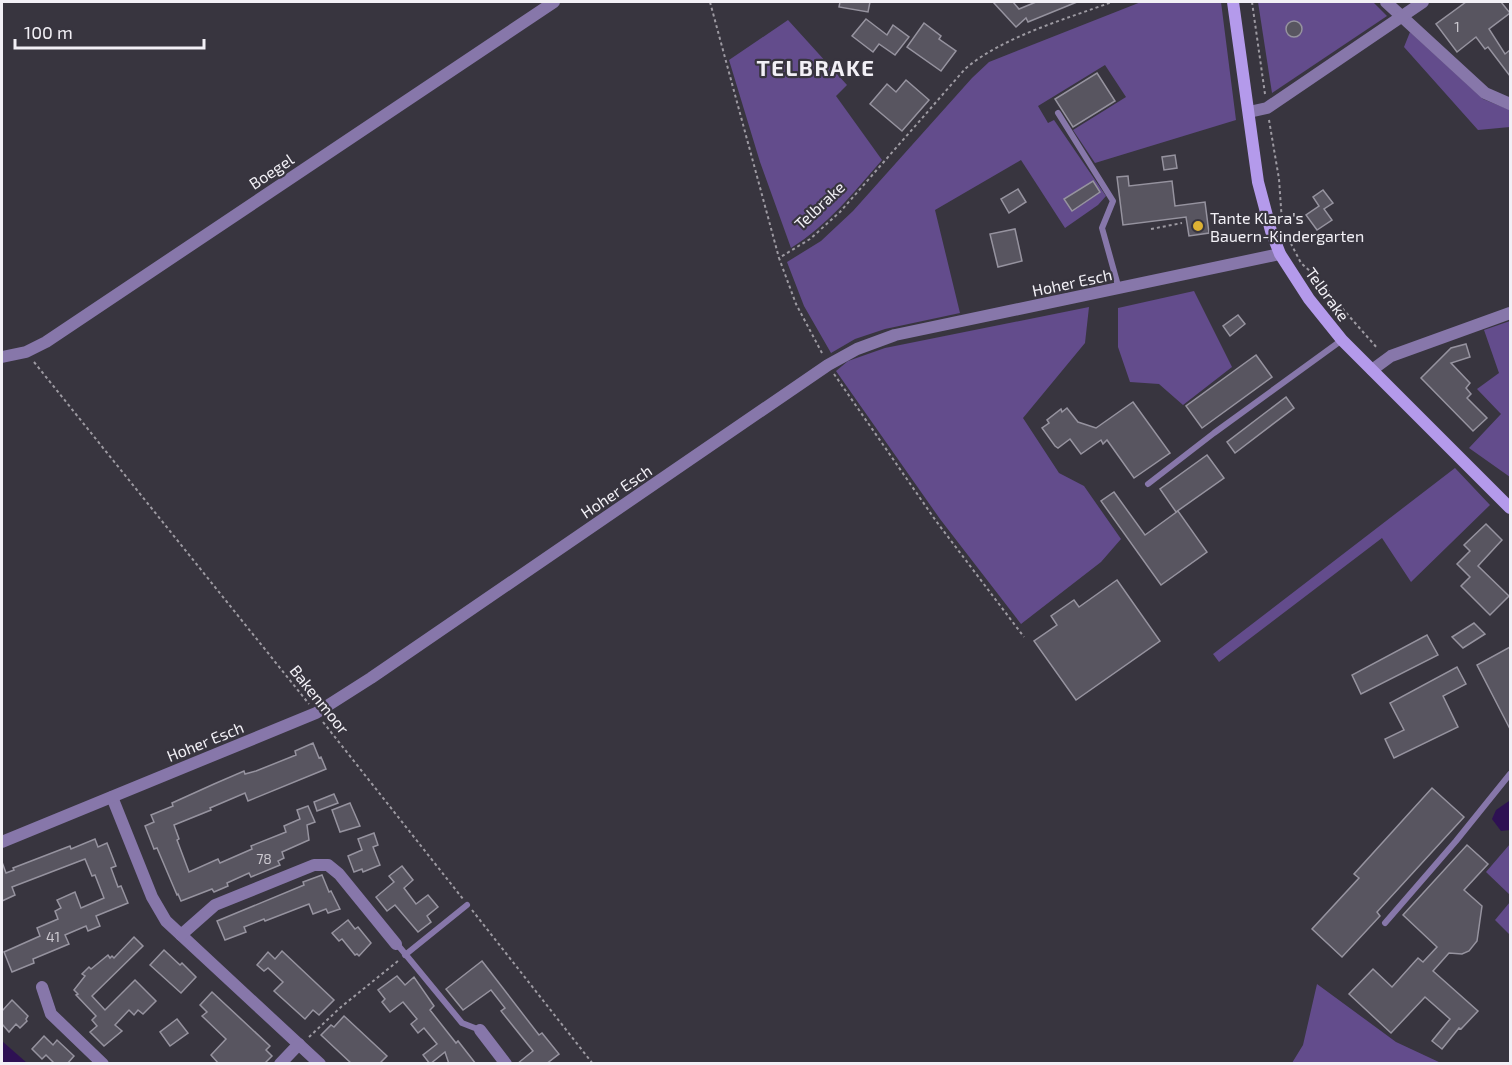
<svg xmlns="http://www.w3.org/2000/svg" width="1512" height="1065" font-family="'Exo 2',sans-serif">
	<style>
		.green { fill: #634c8c }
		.water { fill: #2e1153 }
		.building { fill: #585560; stroke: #96939f; stroke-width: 1.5 }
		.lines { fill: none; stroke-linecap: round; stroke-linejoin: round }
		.path { stroke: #9d9aa2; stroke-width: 2; stroke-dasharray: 3 3; stroke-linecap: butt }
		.lane { stroke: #8777aa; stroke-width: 6 }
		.street { stroke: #8777aa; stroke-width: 12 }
		.secondary { stroke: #b49aeb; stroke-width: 12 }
		.poi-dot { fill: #ddb133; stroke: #38353f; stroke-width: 2 }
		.labels { text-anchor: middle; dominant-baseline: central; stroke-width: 4.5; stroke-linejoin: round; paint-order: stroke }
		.number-label { font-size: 14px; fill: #ccc9d0 }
		.street-label { font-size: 16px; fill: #f2f0f6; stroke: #38353f }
		.poi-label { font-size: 16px; fill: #f2f0f6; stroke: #38353f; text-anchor: start }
		.district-label { font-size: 22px; font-weight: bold; letter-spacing: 1.5px; fill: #f2f0f6; stroke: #38353f }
	</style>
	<rect width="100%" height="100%" fill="#38353f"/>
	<g class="green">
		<polygon points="1141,2 1221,2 1236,120 1095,163 1073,130 1126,97 1105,65 1038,106 1048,123 1054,120 1106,196 1098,205 1065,228 1021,160 935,210 960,313 885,329 855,339 831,353 804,306 787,262 821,241 853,211 972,78 989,62"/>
		<polygon points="1258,2 1373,2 1387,16 1272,93"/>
		<path d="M788,20l59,65 -11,11 46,64c-28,32 -54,65 -91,88l-31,-86 -31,-102z"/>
		<polygon points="1410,32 1483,99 1510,110 1510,127 1478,130 1404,47"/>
		<polygon points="1194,291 1232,367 1183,405 1159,384 1130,382 1118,347 1118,308"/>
		<polygon points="1089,307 1085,343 1023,418 1059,473 1084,486 1121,539 1101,562 1021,624 940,519 836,371 848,361 885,348"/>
		<polygon points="1510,321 1510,477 1469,448 1501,414 1477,389 1499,373 1484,330"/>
		<polygon points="1455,468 1490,505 1411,582 1382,538 1219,662 1213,654"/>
		<polygon points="1510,844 1510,895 1486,872"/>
		<polygon points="1510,902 1510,935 1495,920"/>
		<polygon points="1317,984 1396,1042 1441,1063 1292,1063 1303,1045"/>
	</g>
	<g class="water">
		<polygon points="1510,793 1510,830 1501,831 1492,819 1496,810 1509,801"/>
		<polygon points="2,1041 27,1063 2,1063"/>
	</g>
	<g class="building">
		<polygon points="840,2 870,2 868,12 839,7"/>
		<polygon points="993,2 1013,2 1019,9 1036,2 1077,2 1028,22 1026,18 1016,27"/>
		<polygon points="1466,2 1501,2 1510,13 1489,29 1505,54 1510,50 1510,76 1488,47 1485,49 1476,37 1457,52 1436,24"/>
		<polygon points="866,19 887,35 893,25 909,37 895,55 879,44 873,52 852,36"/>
		<circle cx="1294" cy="29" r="8"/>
		<polygon points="924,23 941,36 939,39 956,51 941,71 907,47"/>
		<polygon points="1097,73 1115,101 1073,127 1055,99"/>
		<polygon points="906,80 929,100 902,131 870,104 887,84 896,92"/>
		<polygon points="1175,155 1177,168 1164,170 1162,157"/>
		<polygon points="1128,176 1129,186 1172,181 1175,206 1205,202 1209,233 1189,236 1186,217 1123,225 1117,177"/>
		<polygon points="1093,181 1100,192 1072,211 1064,199"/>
		<polygon points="1018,189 1026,202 1009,213 1001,199"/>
		<polygon points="1323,190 1333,203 1324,209 1332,220 1317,230 1306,215 1319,206 1313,197"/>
		<polygon points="1015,229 1022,261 998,267 990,234"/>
		<polygon points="1238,315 1245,324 1230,336 1223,326"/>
		<polygon points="1466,344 1470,357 1451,363 1470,383 1466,388 1471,394 1467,398 1487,418 1473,431 1421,378 1451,348"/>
		<polygon points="1256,355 1272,377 1202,428 1186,406"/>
		<polygon points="1286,397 1294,408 1235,453 1227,442"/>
		<polygon points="1133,402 1170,453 1134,478 1107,440 1103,444 1101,440 1081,454 1070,439 1058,448 1055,446 1042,428 1049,423 1047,420 1061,409 1062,412 1067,408 1078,422 1096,428"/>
		<polygon points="1207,455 1224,478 1176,512 1160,489"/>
		<polygon points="1114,492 1145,535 1178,511 1207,552 1161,585 1101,501"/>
		<polygon points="1486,524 1502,540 1478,566 1509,596 1490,615 1461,586 1470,577 1457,564 1470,551 1464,545"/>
		<polygon points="1117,580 1160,641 1076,700 1034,641 1057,625 1051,616 1074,600 1079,607"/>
		<polygon points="1474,623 1485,634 1463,648 1452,637"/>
		<polygon points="1427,635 1438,655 1361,694 1352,675"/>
		<polygon points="1510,647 1510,729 1477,665"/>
		<polygon points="1457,667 1466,684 1443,696 1458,727 1394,758 1385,739 1404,730 1390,703"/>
		<polygon points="313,743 319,758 321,757 326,769 248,801 245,793 210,808 211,810 174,825 179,839 177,840 189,872 218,859 220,863 252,849 251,846 286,832 284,826 300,819 297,810 308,806 315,822 307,825 309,840 282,852 284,858 278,861 280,865 251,877 249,873 227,883 228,886 214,892 212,889 181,901 178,894 177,895 157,848 154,849 145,826 154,822 151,815 173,806 172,803 214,784 244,771 245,774 256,771 296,755 295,751"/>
		<polygon points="1432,788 1464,817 1377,912 1380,916 1342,957 1312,929 1359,878 1354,874"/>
		<polygon points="334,794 338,803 317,811 314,802"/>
		<polygon points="350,803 360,826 340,832 332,810"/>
		<polygon points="374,833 378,845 373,847 380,865 363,872 362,869 354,872 348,856 362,850 358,839"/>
		<polygon points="95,839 98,847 107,843 116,866 111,868 118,887 121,886 128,903 96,916 100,926 88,931 86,926 65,935 69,944 33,959 34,963 12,972 4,952 40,936 37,928 58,919 55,911 61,908 57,900 75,892 81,908 104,898 95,875 92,876 85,859 12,887 15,895 2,901 2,862 6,873 14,870 13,868 70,846 71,849"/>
		<polygon points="1467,845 1488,864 1464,890 1482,906 1477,941 1469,951 1462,954 1449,953 1433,971 1478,1011 1461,1029 1459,1028 1442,1049 1432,1041 1450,1019 1425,997 1391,1033 1349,994 1373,969 1392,987 1418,958 1423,962 1437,947 1403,915"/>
		<polygon points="402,866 413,880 404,888 416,904 428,895 438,907 427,916 431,922 418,932 395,905 387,911 376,897 394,882 389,876"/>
		<polygon points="322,875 329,892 331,891 340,909 328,913 326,909 313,914 309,904 265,921 264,919 244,927 246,932 225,940 217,921 304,885 303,882"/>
		<polygon points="348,920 355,929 358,927 371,943 359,956 357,954 355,955 342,939 339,941 332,933"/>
		<polygon points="134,937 143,946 92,996 105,1010 135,980 156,1001 143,1014 138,1010 134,1015 129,1010 115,1025 122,1031 104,1046 90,1032 97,1026 92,1020 96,1016 76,995 78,994 74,990 85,976 82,974 89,967 91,969 108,955 110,958 112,956 114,958"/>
		<polygon points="164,950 180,965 182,963 196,977 181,993 150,965"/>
		<polygon points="282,951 334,1000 319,1015 313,1010 305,1019 274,991 283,982 268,968 264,971 257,965 268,952 275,959"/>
		<polygon points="482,961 539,1035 542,1033 559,1054 546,1064 517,1064 533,1051 501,1011 505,1008 491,990 463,1010 446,989"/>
		<polygon points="397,976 405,985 414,977 434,1006 430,1010 456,1043 458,1041 476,1064 449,1064 445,1052 430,1064 423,1055 437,1044 424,1028 418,1033 411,1024 417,1019 403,1002 390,1012 382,1002 385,999 378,990"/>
		<polygon points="212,992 270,1046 266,1050 272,1056 264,1064 219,1064 211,1055 226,1039 202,1016 207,1012 200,1005"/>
		<polygon points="12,1000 28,1016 26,1019 27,1021 20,1028 16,1024 9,1032 2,1024 2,1011"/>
		<polygon points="344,1016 387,1056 379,1064 352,1064 321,1035 331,1025 334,1027"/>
		<polygon points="177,1019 188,1033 170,1046 160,1032"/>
		<polygon points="44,1036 53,1045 57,1040 74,1056 67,1064 55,1064 46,1055 42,1059 32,1049"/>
	</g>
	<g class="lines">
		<g class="path">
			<polyline points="710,2 779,258"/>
			<polyline points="1252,2 1265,94"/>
			<polyline points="1269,120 1279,179 1282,222"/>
			<polyline points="1151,229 1182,223"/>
			<polyline points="1288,238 1301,263 1324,284 1334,299 1378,349"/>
			<path d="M822,353l-26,-49 -17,-46 31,-19 30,-27 125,-143c37,-32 101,-50 147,-67"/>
			<polyline points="34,362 309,704"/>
			<polyline points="834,374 936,521 1024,637"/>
			<polyline points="323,722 463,899"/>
			<polyline points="472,910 593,1064"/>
			<polyline points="309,1037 341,1007 398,961"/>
		</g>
		<g class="lane">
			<polyline points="1058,113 1113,201 1102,228 1119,289"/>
			<polyline points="1148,484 1214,433 1342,340"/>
			<polyline points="1385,923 1456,841 1510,774"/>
			<polyline points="397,944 462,1023 480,1030"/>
			<polyline points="405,955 467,905"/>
		</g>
		<g class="street">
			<polyline points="1386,2 1485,93 1510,104"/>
			<polyline points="1249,112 1267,108 1423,2"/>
			<polyline points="2,357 26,352 46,342 554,2"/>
			<polyline points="1372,370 1391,356 1510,313"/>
			<polyline points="112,797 152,897 166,921 320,1064"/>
			<polyline points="2,842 316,713 371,678 828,365 857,349 895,335 1280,254"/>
			<polyline points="181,935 215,905 314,865 328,865 339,874 396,944"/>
			<polyline points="42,987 51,1014 103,1064"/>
			<polyline points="480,1030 506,1064"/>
			<polyline points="280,1064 299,1044"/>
		</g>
		<polyline class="secondary" points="1233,2 1258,182 1271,231 1280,254 1309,299 1342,340 1510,508"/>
	</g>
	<circle class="poi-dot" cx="1198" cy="226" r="6"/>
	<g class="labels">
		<g class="number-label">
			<text x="1457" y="26">1</text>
			<text x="264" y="858">78</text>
			<text x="53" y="936">41</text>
		</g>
		<g class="street-label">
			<text transform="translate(271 171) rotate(-34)">Boegel</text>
			<text transform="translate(819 205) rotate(-43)">Telbrake</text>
			<text transform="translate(1072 282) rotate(-12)">Hoher Esch</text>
			<text transform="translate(1328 294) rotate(54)">Telbrake</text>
			<text transform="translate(616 491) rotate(-34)">Hoher Esch</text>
			<text transform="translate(320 699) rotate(51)">Bakenmoor</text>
			<text transform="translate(205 741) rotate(-22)">Hoher Esch</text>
		</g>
		<g class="poi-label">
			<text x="1210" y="217">Tante Klara's<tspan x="1210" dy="18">Bauern-Kindergarten</tspan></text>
		</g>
		<g class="district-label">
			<text x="816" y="67">TELBRAKE</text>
		</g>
	</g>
	<rect width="1512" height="1065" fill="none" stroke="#f2f0f6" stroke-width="6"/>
	<path d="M15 39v9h189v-9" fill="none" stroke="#f2f0f6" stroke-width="3"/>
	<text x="24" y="39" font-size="18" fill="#f2f0f6" stroke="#38353f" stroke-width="4.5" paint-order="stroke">100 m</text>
</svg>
